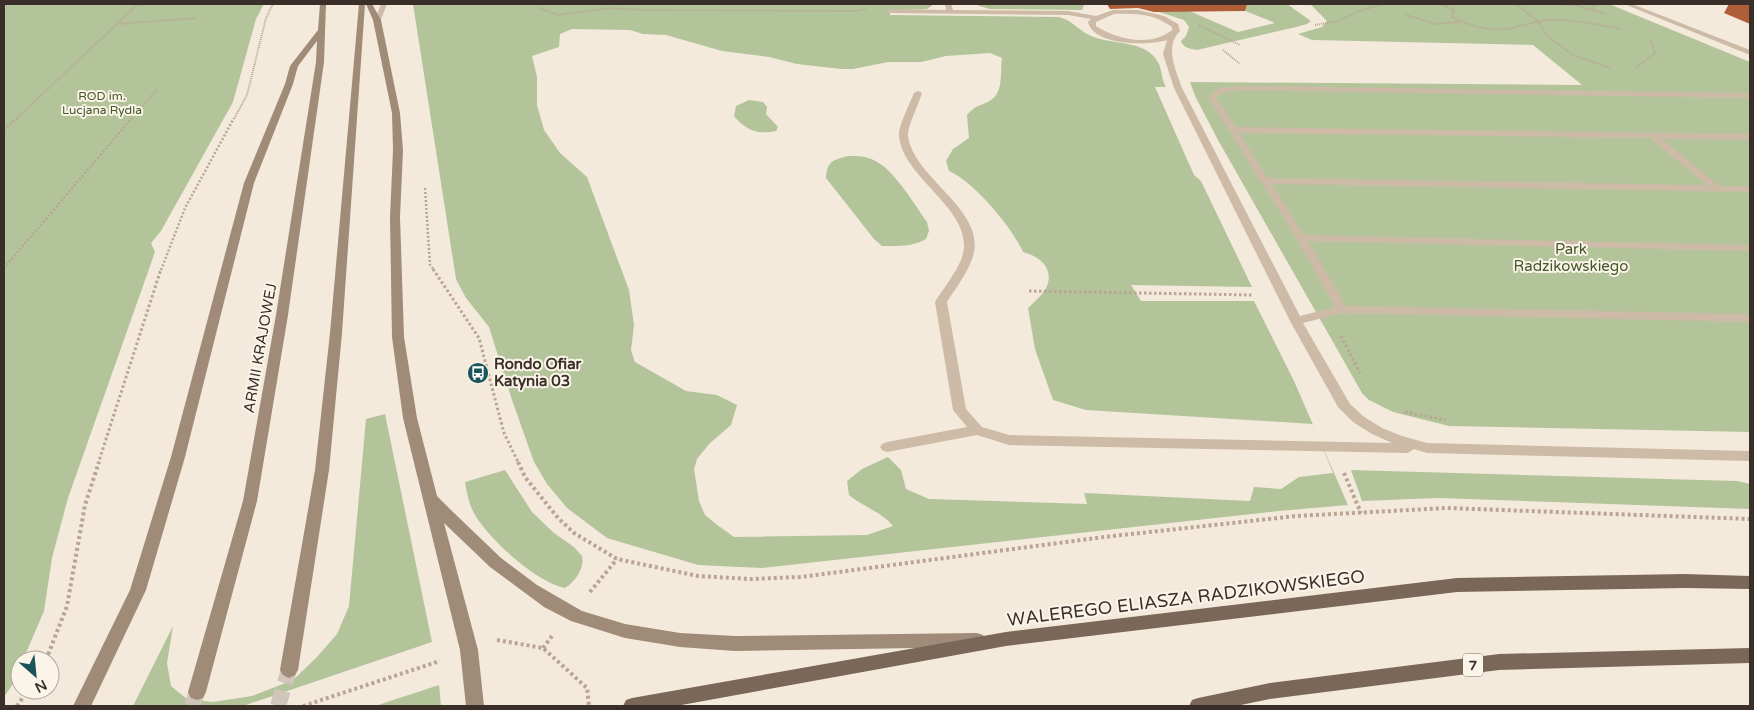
<svg xmlns="http://www.w3.org/2000/svg" width="1754" height="710" font-family="'Varela Round',sans-serif">
	<style>
		.green { fill: #b3c49b; fill-rule: evenodd }
		.lines { fill: none; stroke-linecap: round; stroke-linejoin: round }
		.secondary-tunnel { stroke: #cfc5b8; stroke-width: 16; stroke-dasharray: 16 8; stroke-linecap: butt }
		.path-far3 { stroke: #b9a591; stroke-width: 2; stroke-dasharray: 1 1; stroke-linecap: butt }
		.path-far2 { stroke: #b9a591; stroke-width: 2.5; stroke-dasharray: 2 2; stroke-linecap: butt }
		.path-far1 { stroke: #b9a591; stroke-width: 3; stroke-dasharray: 2.5 2.5; stroke-linecap: butt }
		.path { stroke: #b9a591; stroke-width: 4; stroke-dasharray: 3 3; stroke-linecap: butt }
		.service { fill: #cdbba7; fill-rule: evenodd }
		.minor { fill: #cdbba7; fill-rule: evenodd }
		.secondary { fill: #a08a78; fill-rule: evenodd }
		.primary { fill: #7b6758; fill-rule: evenodd }
		.wall { fill: #af5e38 }
		.labels { text-anchor: middle; dominant-baseline: central; stroke-width: 4; stroke-linejoin: round; paint-order: stroke }
		.far-park-label { font-size: 12px; fill: #44582a; stroke: #fbf4e9 }
		.shield { fill: #fbf4e9; stroke: #736a62; stroke-width: 1 }
		.shield-label { font-size: 14px; font-weight: bold; fill: #392f28 }
		.park-label { font-size: 15px; fill: #44582a; stroke: #fbf4e9 }
		.street-label { font-size: 15px; fill: #392f28; stroke: #fbf4e9 }
		.poi-label { font-size: 15px; font-weight: bold; fill: #392f28; stroke: #fbf4e9; text-anchor: start }
		.near-street-label { font-size: 18px; fill: #392f28; stroke: #fbf4e9 }
	</style>
	<rect width="100%" height="100%" fill="#f4eadc"/>
	<g class="green">
		<path d="M4,4h260l-8,15 -23,83 -72,129 -10,12 4,9 -87,246 -16,60 -8,53 -21,49h-3c0,14 -8,26 -16,37z"/>
		<path d="M413,4h521l-7,5 -37,1v5l169,2c13,3 18,12 30,18 21,11 58,3 70,29 3,8 3,16 7,23h-11l39,88 7,6 51,106 -121,-2 10,16h113l40,80 54,124 -69,6 -517,57 -64,-3 -91,-27 -40,-30 -20,-24 -13,-22 -22,-62 -23,-73 -23,-29 -10,-19zM572,29l58,1 13,4 23,1 56,16 47,6 28,7 44,5h12l35,-7h33l25,-6 44,-3 12,5c-2,12 2,34 -11,42 -11,7 -13,3 -24,15l2,23 -16,11 -7,12 3,10c24,10 63,56 74,81 16,4 31,16 24,34 -3,8 -13,16 -19,22l7,41 18,51 33,10 227,14 20,49 -34,4 -18,12 -27,-2 -4,14 -166,-8 3,11 -158,-5 -23,-10 -5,-19 -13,-13 -26,12 -15,12 2,14c14,12 33,17 44,31l-26,9 -133,2 -18,-13 -11,-9 -6,-14 -5,-32 3,-10 12,-15 22,-19 6,-20 -20,-10 -31,-4 -51,-29 -4,-12 3,-25 -5,-35 -42,-113 -27,-24 -16,-23 -7,-25v-28l-5,-21 27,-9 1,-13z"/>
		<polygon points="974,4 1084,5 1082,10 989,9"/>
		<path d="M1173,4l65,28 37,-9 -47,-19h59l24,17 -4,3 -11,3 -99,23c-6,-1 -14,-2 -16,-9l5,-5 3,-9 -5,-7 -31,-10z"/>
		<polygon points="1310,4 1609,4 1750,62 1750,432 1449,426 1393,412 1369,400 1362,393 1218,140 1195,96 1190,82 1582,85 1533,45 1312,40 1298,34 1322,27 1327,21"/>
		<path d="M749,100l14,2 4,5 -1,7 12,13 -2,4c-18,4 -31,-1 -42,-15l2,-10z"/>
		<path d="M848,156c7,0 14,0 20,2 24,6 45,45 59,64l2,9 -3,8c-14,8 -28,7 -44,7l-8,-7 -48,-61c1,-17 7,-18 22,-22z"/>
		<polygon points="385,414 432,642 243,706 133,706 173,626 167,663 171,686 187,699 213,702 252,696 293,680 317,657 337,634 349,606 366,419"/>
		<path d="M505,470l27,42 22,21 20,14 8,9c3,12 -7,26 -17,32 -29,-6 -75,-48 -90,-73 -6,-10 -8,-21 -10,-33z"/>
		<polygon points="1351,470 1737,481 1750,484 1750,509 1438,498 1362,501"/>
		<polygon points="439,685 441,706 375,706"/>
	</g>
	<g class="lines">
		<g class="secondary-tunnel">
			<polyline points="192,706 197,692"/>
			<polyline points="278,706 289,670"/>
		</g>
		<g class="path-far3">
			<path d="M1440,4l14,6 -2,7c18,9 39,15 60,11 13,-3 24,-7 37,-8 25,-1 49,5 73,9"/>
			<polyline points="1516,4 1538,21 1547,36 1573,55 1610,68"/>
			<polyline points="1564,4 1573,5"/>
			<polyline points="1571,4 1605,14"/>
			<polyline points="539,8 558,15 610,8 643,10 855,11 867,9"/>
			<polyline points="1592,9 1597,4"/>
			<polyline points="1406,15 1436,24 1461,22"/>
			<polyline points="118,24 196,18"/>
			<polyline points="1199,25 1240,45"/>
			<polyline points="1315,25 1339,21 1359,11 1383,4"/>
			<polyline points="1223,50 1240,64"/>
			<polyline points="1636,68 1655,53 1650,38"/>
			<polyline points="16,119 138,4"/>
			<polyline points="131,119 157,89"/>
			<polyline points="234,119 247,95 266,18 273,4"/>
		</g>
		<g class="path-far2">
			<polyline points="4,130 17,118"/>
			<polyline points="425,188 430,265 434,270"/>
			<polyline points="4,268 132,118"/>
			<polyline points="161,270 185,208 234,118"/>
		</g>
		<g class="path-far1">
			<polyline points="433,269 479,338 504,433 519,464"/>
			<polyline points="1029,291 1253,295"/>
			<polyline points="1341,336 1360,373"/>
			<polyline points="1405,412 1446,420"/>
			<polyline points="98,464 161,269"/>
		</g>
		<g class="path">
			<polyline points="518,462 525,477 558,518 574,533 617,559 698,576 750,579 801,577 1104,537 1296,516 1447,508 1750,519"/>
			<polyline points="1344,473 1361,513"/>
			<polyline points="590,592 617,559"/>
			<polyline points="497,640 543,648 587,688 589,706"/>
			<polyline points="543,648 552,636"/>
			<polyline points="46,660 67,606 85,505 99,462"/>
			<polyline points="17,706 28,690"/>
			<polyline points="303,706 440,661"/>
		</g>
		<path class="service" d="M945,4h6l2,6 115,1 28,5 17,-6h25l26,6 14,8 2,7c-16,16 -4,39 2,57l118,228 35,-9 -39,-69 -88,-141 11,-9 24,-2 507,7v5l-507,-8 -18,2 -9,5 20,30 514,7v6l-88,-1 57,47h31v6l-478,-8 32,51 446,10v6l-442,-10 38,65 404,8v8l-408,-9 -39,10 47,81 13,12 19,12 20,8 25,7 323,8v10l-323,-8 -13,-4 -6,4 -399,-8 -32,-10 -90,17 -5,-2 -2,-3 2,-3 5,-2 80,-15 -14,-17 -18,-108c8,-13 20,-28 26,-42 19,-48 -58,-79 -62,-124 -1,-9 11,-33 15,-43l4,-2 4,2c-3,10 -15,35 -14,43 6,44 82,75 64,123 -5,15 -17,30 -25,43l19,107 16,18 27,8 383,8 -20,-9 -19,-12 -15,-15 -48,-86 -116,-233 -11,-34 4,-14c-18,6 -74,6 -79,-18l3,-3 -23,-4 -178,-2 -4,-2 4,-2 56,1zM1114,14c21,-1 41,0 58,13v3c-21,17 -54,10 -76,-4v-4zM1239,133l411,5 57,47 -439,-7z"/>
		<g class="minor">
			<polygon points="381,4 387,4 380,22 374,22"/>
			<polygon points="1624,4 1632,4 1750,50 1750,55"/>
		</g>
		<g class="secondary">
			<polygon points="320,4 326,4 324,62 288,315 257,501 206,692 203,698 197,700 191,698 188,692 243,501 276,315 316,62 317,41 298,66 293,84 254,183 185,457 146,590 91,706 73,706 130,590 171,457 244,183 285,84 290,66 318,30"/>
			<polygon points="359,4 365,4 342,333 329,470 298,670 295,675 289,678 283,675 280,670 315,470 330,333"/>
			<polygon points="366,4 372,4 381,20 400,113 403,150 400,217 404,337 417,418 437,496 452,511 501,558 537,585 582,611 625,624 680,633 735,636 977,633 983,635 986,640 983,645 977,647 735,651 680,647 625,638 571,621 544,607 490,567 444,523 478,650 484,706 466,706 460,650 403,418 392,337 390,217 393,150 392,113 373,20"/>
		</g>
		<g class="primary">
			<polygon points="1685,574 1750,576 1750,589 1685,588 1457,592 1006,646 676,706 623,706 626,700 632,698 1006,632 1457,578"/>
			<polygon points="1750,648 1750,663 1499,670 1270,699 1236,706 1189,706 1192,700 1198,698 1270,683 1499,654"/>
		</g>
	</g>
	<g class="wall">
		<polygon points="1107,4 1247,4 1245,11 1154,12 1138,8 1110,9"/>
		<polygon points="1729,4 1750,4 1750,24 1724,13"/>
	</g>
	<defs>
		<g id="bus-disc" transform="scale(1.125)"><circle r="9.5" fill="#1b545d" stroke="#fbf4e9"/><path d="M-5-6H5V4H4V6H2V4H-2V6H-4V4H-5ZM-3.5-4V0h7V-4ZM-3.5 1.2v1.5H-2V1.2ZM2 1.2v1.5H3.5V1.2Z" fill="#fff"/></g>
	</defs>
	<g fill-rule="evenodd">
		<use href="#bus-disc" x="478" y="373"/>
	</g>
	<g class="labels">
		<g class="far-park-label">
			<text x="102" y="96">ROD im.<tspan x="102" dy="14">Lucjana Rydla</tspan></text>
		</g>
		<rect class="shield" x="1463" y="653.5" width="20" height="23" rx="4"/>
		<g class="shield-label">
			<text x="1473" y="665">7</text>
		</g>
		<g class="park-label">
			<text x="1571" y="249">Park<tspan x="1571" dy="17">Radzikowskiego</tspan></text>
		</g>
		<g class="street-label">
			<text transform="translate(260 348) rotate(-80)">ARMII KRAJOWEJ</text>
		</g>
		<g class="poi-label">
			<text x="494" y="364">Rondo Ofiar<tspan x="494" dy="17">Katynia 03</tspan></text>
		</g>
		<g class="near-street-label">
			<text transform="translate(1186 598) rotate(-7)">WALEREGO ELIASZA RADZIKOWSKIEGO</text>
		</g>
	</g>
	<rect width="1754" height="710" fill="none" stroke="#392f28" stroke-width="10"/>
	<g transform="translate(35 675) rotate(153)"><circle r="24" fill="#fbf4e9" stroke="#ada59c"/>
	<path d="M0-4L9 19L0 12L-9 19Z" fill="#1b545d"/>
	<text y="-8" font-size="14" font-weight="bold" text-anchor="middle" fill="#392f28">N</text>
	</g>
</svg>
